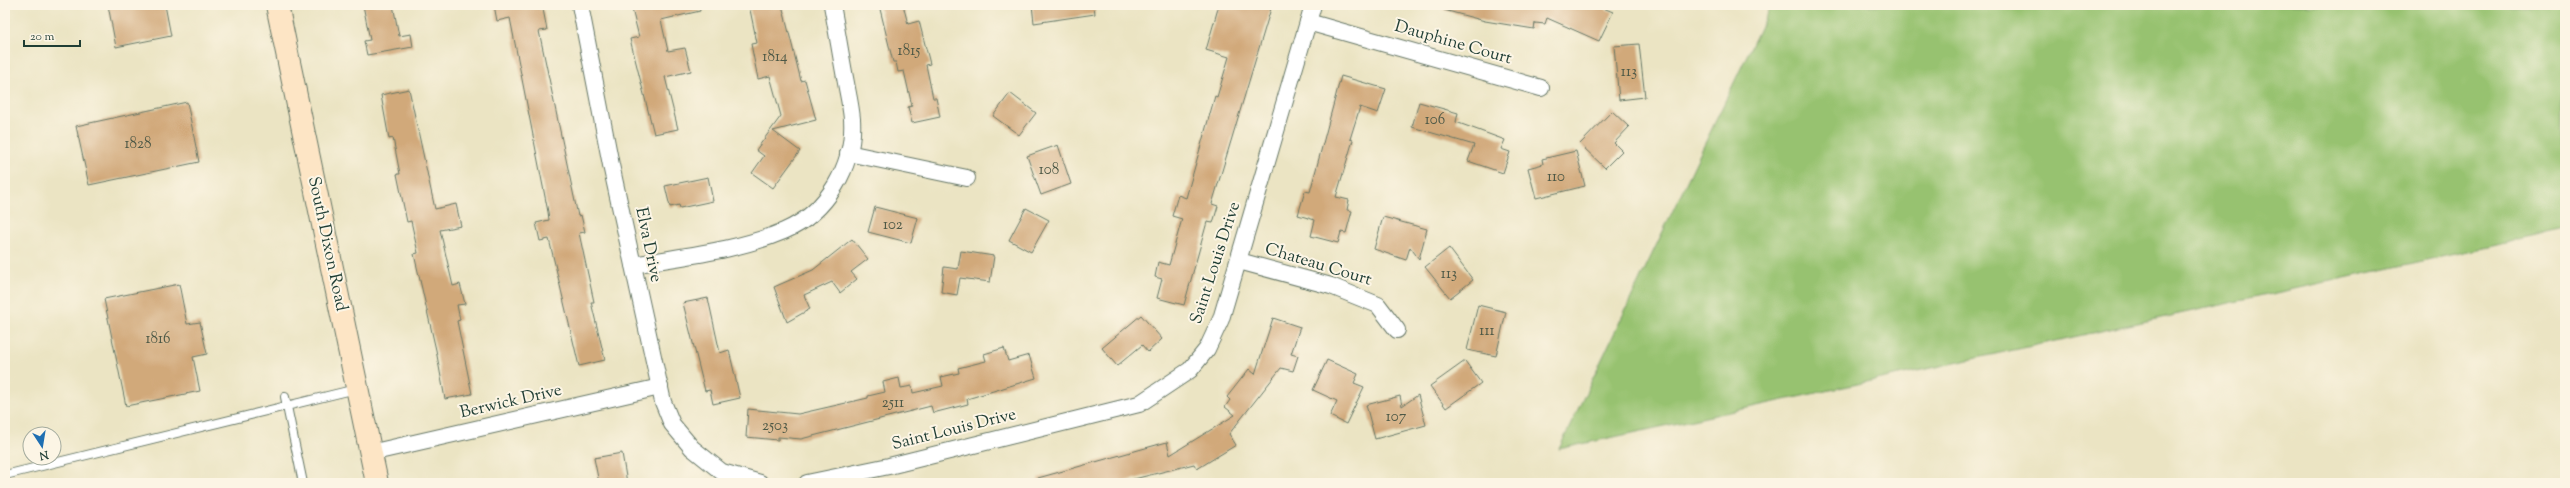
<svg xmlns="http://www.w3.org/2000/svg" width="2570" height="488" font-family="'Sorts Mill Goudy',serif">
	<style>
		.green { fill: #97c26f; stroke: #5b8052 }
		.building { fill: #d1a97a }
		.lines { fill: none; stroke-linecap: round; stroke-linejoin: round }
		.service-casing { stroke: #676; stroke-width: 10 }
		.minor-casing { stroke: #676; stroke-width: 18 }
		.secondary-casing { stroke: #676; stroke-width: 24 }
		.service { stroke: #fff; stroke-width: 8 }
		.minor { stroke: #fff; stroke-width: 16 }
		.secondary { stroke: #fde5c5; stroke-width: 22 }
		.labels { text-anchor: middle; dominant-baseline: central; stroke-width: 4; stroke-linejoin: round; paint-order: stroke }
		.number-label { font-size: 15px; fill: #4c5846 }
		.street-label { font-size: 17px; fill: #1f3d34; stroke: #fcf5e5 }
	</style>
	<rect width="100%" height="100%" fill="#fcf5e5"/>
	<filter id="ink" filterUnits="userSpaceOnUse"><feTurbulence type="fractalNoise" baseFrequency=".025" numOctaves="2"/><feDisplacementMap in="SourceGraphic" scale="8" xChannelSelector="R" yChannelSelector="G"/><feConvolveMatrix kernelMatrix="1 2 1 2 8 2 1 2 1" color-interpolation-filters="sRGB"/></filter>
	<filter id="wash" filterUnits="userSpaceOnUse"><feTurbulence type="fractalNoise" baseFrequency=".012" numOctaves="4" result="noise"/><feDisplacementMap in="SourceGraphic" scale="16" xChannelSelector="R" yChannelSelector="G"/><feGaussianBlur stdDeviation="0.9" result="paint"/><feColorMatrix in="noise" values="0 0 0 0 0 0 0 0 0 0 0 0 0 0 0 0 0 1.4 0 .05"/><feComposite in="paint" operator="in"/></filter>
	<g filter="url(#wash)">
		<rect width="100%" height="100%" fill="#ebe4c3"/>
		<polygon class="green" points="1771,5 2565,5 2565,230 1559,449"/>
		<g id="blocks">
			<g class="building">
				<polygon points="108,5 165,5 171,36 116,47"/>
				<polygon points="363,5 393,5 399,36 411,34 413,47 367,55 364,41 370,40"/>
				<polygon points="494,5 539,5 540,10 543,9 547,30 539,31 578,216 581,215 585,232 579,233 594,302 591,302 605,360 579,366 549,239 540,241 536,223 549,220 548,212 510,18 497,21"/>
				<polygon points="631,5 699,5 700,11 661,20 668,51 685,48 691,71 665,77 678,129 654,134 630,39 639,37"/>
				<polygon points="749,5 782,5 801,81 805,80 816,120 773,131 800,151 773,188 752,173 764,156 756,150 781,116 770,76 758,79 751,44 757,43"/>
				<polygon points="879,5 903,5 908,24 919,21 930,64 926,65 933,98 936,98 940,117 912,123 908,107 912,106 904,71 898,72 896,62 893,62"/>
				<polygon points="1032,5 1094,5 1095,14 1034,23"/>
				<polygon points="1219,5 1272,5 1212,204 1218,206 1213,223 1207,222 1184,305 1157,298 1162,279 1155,277 1158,262 1169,265 1182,219 1172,216 1178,195 1186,198 1215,96 1217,97 1229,57 1206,50"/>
				<polygon points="1444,5 1596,5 1613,12 1599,41 1547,18 1545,24 1535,23 1534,29 1485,21 1444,10"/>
				<polygon points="1639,44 1645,97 1619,100 1614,46"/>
				<polygon points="1341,76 1386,89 1378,113 1360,107 1350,139 1353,140 1336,197 1349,200 1347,210 1352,211 1346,233 1341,232 1338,243 1311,236 1315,220 1298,215 1305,191 1310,192"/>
				<polygon points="409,89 435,209 456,204 461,226 440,230 453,286 460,284 465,304 457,305 460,320 457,321 472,394 445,399 436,350 414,254 418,253 411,221 407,222 397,174 400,174 393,138 389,139 381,95"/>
				<polygon points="1010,93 1036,113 1019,135 993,116"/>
				<polygon points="187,102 199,162 89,185 76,126"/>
				<polygon points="1419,102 1458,113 1456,122 1505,140 1501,149 1510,152 1503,173 1468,161 1474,145 1412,127"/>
				<polygon points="1612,111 1629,127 1614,143 1622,151 1605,168 1580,144"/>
				<polygon points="1058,145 1071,184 1041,195 1027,156"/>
				<polygon points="1576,151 1585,186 1536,198 1528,168 1543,164 1542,159"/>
				<polygon points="708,177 713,201 680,208 679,205 670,207 665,186"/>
				<polygon points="875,207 918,218 911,243 868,232"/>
				<polygon points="1026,208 1049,220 1031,252 1009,240"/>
				<polygon points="1383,217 1427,229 1419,259 1410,247 1406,260 1374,249"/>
				<polygon points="852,239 868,259 851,272 857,279 840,293 832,282 804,295 810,309 787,322 774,287 813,270"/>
				<polygon points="1449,248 1473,280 1450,298 1425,267"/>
				<polygon points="961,251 994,256 990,282 960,278 957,295 941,292 944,267 958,269"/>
				<polygon points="179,284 187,324 200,322 207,354 193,357 200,391 126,406 104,299"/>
				<polygon points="708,298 720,353 729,350 740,398 713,404 710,390 705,391 683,303"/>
				<polygon points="1478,305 1506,312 1496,356 1467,350"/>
				<polygon points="1141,315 1162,339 1148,352 1142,345 1117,366 1102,348"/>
				<polygon points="1273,318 1300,327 1291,354 1298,356 1293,371 1281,368 1229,434 1236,445 1197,469 1194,464 1118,483 1039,483 1038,478 1167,442 1170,455 1235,415 1225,407 1230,400 1227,397 1249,369 1255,374"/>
				<polygon points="1004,348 1008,361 1029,355 1036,378 967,399 968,404 933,413 931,406 801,439 778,437 778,440 746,437 748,409 798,414 868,398 868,396 885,392 883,382 899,378 901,388 912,386 913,393 943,386 941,377 959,373 958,368 986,361 984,354"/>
				<polygon points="1327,360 1358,374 1354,383 1364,387 1346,424 1330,416 1337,401 1313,390"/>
				<polygon points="1465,361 1481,383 1446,408 1430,386"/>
				<polygon points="1418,395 1426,425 1375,439 1366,405 1400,396 1402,406"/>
				<polygon points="622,453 627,483 599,483 594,458"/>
			</g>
		</g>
	</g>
	<g filter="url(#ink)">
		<use href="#blocks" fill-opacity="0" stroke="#676" stroke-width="1"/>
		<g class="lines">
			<g class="service-casing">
				<g id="service">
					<polyline points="285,397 303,483"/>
					<polyline points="5,475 356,389"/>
				</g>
			</g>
			<g class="minor-casing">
				<g id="minor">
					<polyline points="580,5 611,165 663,402 672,424 692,448 722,472 760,483"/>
					<polyline points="1308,22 1541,88"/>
					<polyline points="848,153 967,178"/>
					<polyline points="1239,261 1331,286 1378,305 1397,330"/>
					<path d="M633,265c50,-9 104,-14 151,-34 43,-18 71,-66 68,-112 -1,-12 -4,-25 -6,-36 -5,-26 -9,-52 -14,-78"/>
					<polyline points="370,453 660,387"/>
					<polyline points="807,483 889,466 1139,404 1190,370 1207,349 1221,319 1313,5"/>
				</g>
			</g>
			<g class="secondary-casing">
				<polyline id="secondary" points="277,5 377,483"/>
			</g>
			<use href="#service" class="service"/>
			<use href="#minor" class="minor"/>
			<use href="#secondary" class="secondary"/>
		</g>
	</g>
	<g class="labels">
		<g class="number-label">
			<text x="909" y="51">1815</text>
			<text x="775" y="57">1814</text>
			<text x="1629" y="72">113</text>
			<text x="1435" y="120">106</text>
			<text x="138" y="144">1828</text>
			<text x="1049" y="170">108</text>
			<text x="1556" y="177">110</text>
			<text x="893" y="225">102</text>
			<text x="1449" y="274">113</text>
			<text x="1487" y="331">111</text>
			<text x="158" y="339">1816</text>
			<text x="893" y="403">2511</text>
			<text x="1396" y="417">107</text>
			<text x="775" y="426">2503</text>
		</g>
		<g class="street-label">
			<text transform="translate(1453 43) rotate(16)">Dauphine Court</text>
			<text transform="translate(327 244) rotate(78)">South Dixon Road</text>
			<text transform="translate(648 245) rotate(78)">Elva Drive</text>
			<text transform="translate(1216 263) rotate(-72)">Saint Louis Drive</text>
			<text transform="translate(1318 265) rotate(17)">Chateau Court</text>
			<text transform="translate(511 402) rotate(-13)">Berwick Drive</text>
			<text transform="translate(954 430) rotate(-14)">Saint Louis Drive</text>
		</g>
	</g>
	<rect width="2570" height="488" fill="none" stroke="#fcf5e5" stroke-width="20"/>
	<g transform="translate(42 446) rotate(168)"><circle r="19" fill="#fcf5e5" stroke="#a4ab9e"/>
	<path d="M0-3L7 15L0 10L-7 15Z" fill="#1f6fb2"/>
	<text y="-6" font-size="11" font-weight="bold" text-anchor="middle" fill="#1f3d34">N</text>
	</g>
	<path d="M24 40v6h56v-6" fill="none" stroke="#1f3d34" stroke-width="2"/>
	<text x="30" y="40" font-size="12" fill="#1f3d34" stroke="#fcf5e5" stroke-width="3" paint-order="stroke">20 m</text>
</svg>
